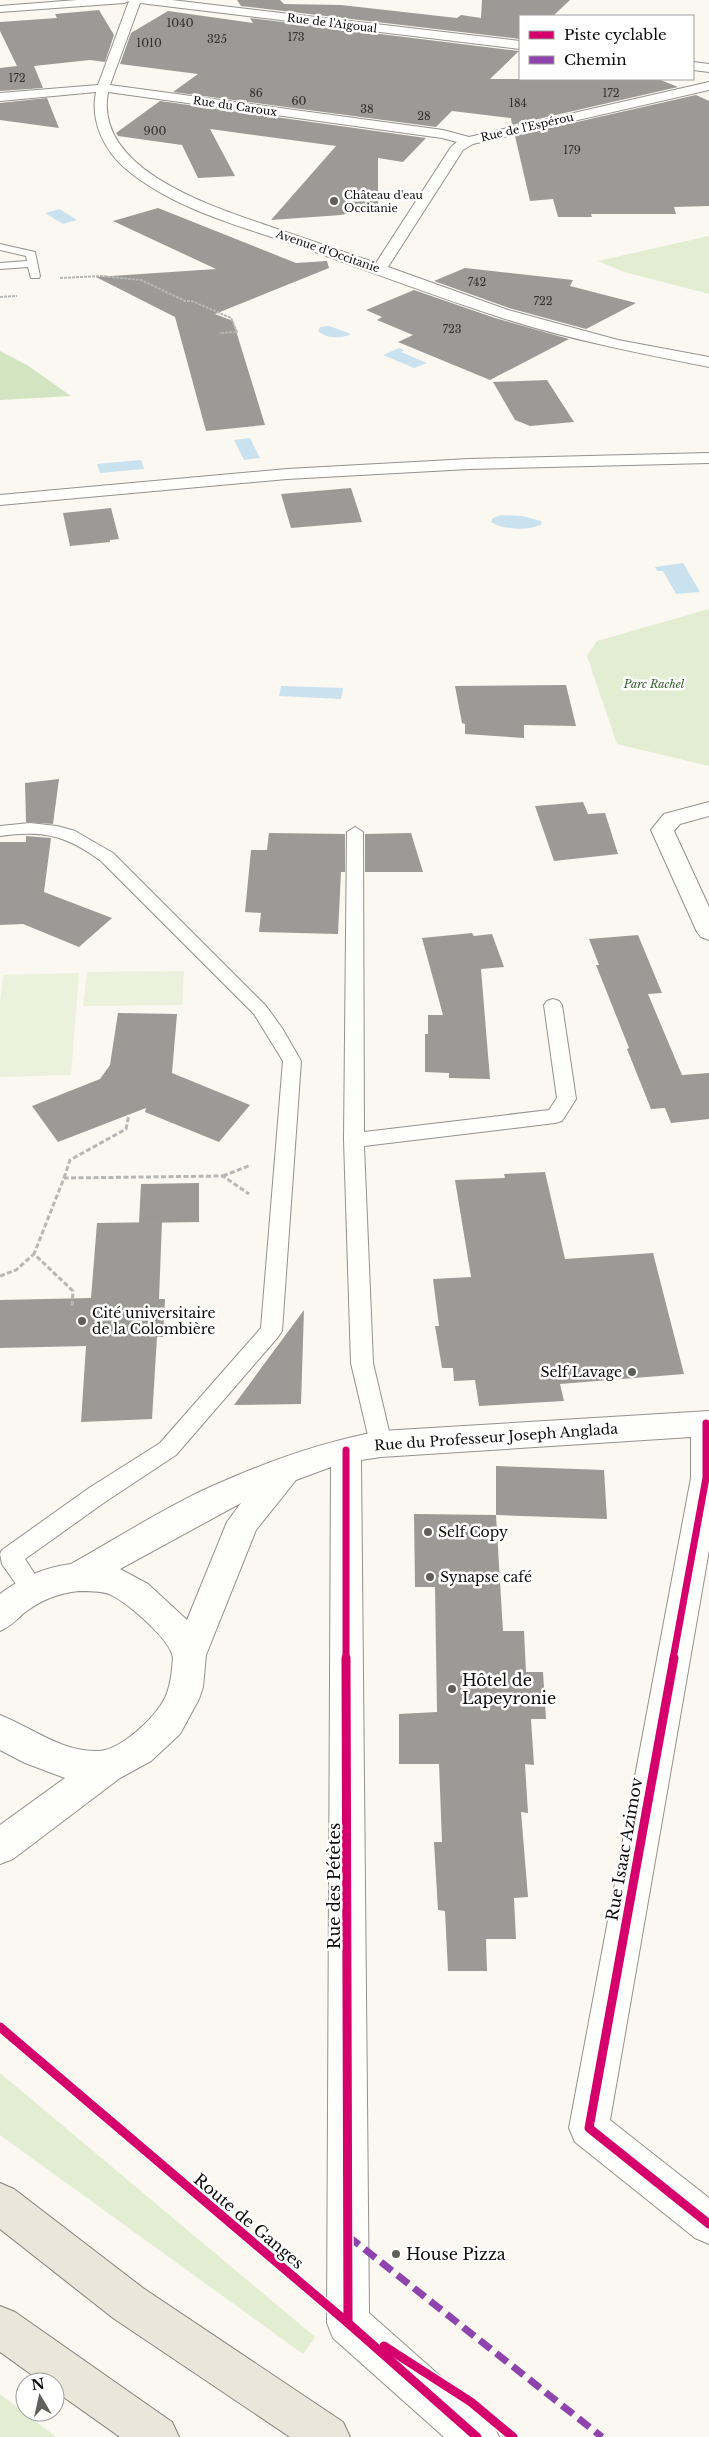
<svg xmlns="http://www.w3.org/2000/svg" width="709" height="2437" font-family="'Libre Baskerville',serif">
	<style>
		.green { fill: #e2edd2 }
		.forest { fill: #d2e4c1 }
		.pitch { fill: #ebf1dc }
		.water { fill: #cae2f0 }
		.building { fill: #9c9a96 }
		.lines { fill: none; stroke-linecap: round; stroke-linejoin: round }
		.lane-casing { stroke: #93928f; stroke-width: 2 }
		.street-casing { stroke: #93928f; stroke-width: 2 }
		.primary-casing { stroke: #80807c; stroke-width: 2 }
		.path-far1 { stroke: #b7b7b5; stroke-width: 2; stroke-dasharray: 3 1; stroke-linecap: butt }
		.path { stroke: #b7b7b5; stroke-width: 3; stroke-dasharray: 5 2.5; stroke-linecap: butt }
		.lane { fill: #fefefd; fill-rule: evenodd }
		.street { fill: #fefefd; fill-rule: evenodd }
		.primary { fill: #eae6d9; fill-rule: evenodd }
		.quiet { stroke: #8e44ad; stroke-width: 7; stroke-dasharray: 14 7; stroke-linecap: butt }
		.cycleway-far1-casing { stroke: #fff; stroke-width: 10 }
		.cycleway-casing { stroke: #fff; stroke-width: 12 }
		.cycleway-far1 { stroke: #d6006c; stroke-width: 7 }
		.cycleway { stroke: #d6006c; stroke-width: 9 }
		.poi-dot { fill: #5f5f5c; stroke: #fff; stroke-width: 2 }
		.labels { text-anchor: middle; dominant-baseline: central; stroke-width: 5; stroke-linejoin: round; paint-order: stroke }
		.number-label { font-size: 11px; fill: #30302e }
		.far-street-label { font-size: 11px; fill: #0c0c0c; stroke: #fff }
		.far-poi-label { font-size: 11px; fill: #0c0c0c; stroke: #fff; text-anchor: start }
		.far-park-label { font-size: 11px; font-style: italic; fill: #2d5d23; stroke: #fff }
		.poi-label { font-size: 14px; fill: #0c0c0c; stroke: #fff; text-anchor: start }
		.street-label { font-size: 14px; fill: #0c0c0c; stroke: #fff }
		.near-poi-label { font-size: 16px; fill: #0c0c0c; stroke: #fff; text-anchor: start }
		.near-street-label { font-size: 16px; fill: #0c0c0c; stroke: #fff }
	</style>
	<rect width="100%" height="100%" fill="#faf8f0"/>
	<g class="green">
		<polygon points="709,236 709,294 624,272 598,261"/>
		<polygon points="709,609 709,766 617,744 587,656 597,641"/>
		<polygon points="0,2073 315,2337 303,2354 0,2135"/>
		<polygon points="0,2394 56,2437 0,2437"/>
	</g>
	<polygon class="forest" points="0,351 27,365 71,396 0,400"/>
	<g class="pitch">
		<polygon points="184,971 182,1005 83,1006 87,972"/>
		<polygon points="79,973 71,1075 0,1077 0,1003 3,975"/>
	</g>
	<g class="water">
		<polygon points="60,209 61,210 77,220 63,224 45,213"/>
		<path d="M329,326l22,8c-10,5 -24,5 -33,-3l2,-4z"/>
		<polygon points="399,348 404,350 401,352 427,363 414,368 383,355"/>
		<polygon points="250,438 260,458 244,460 234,440"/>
		<polygon points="141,460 144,469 100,473 97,464"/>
		<path d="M501,515l21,1 19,5 1,3c-11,7 -40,6 -51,-2l2,-4z"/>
		<polygon points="683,563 700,592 676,594 663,571 657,571 655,567"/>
		<polygon points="281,686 343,688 341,699 279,696"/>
	</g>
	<g class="building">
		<polygon points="237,0 280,0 284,4 341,5 457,18 461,15 481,18 482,0 570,0 553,16 520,16 520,39 241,6"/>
		<polygon points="99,10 114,35 105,62 90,60 34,66 43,88 0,91 0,68 17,66 0,31 0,22 57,18 55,14"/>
		<polygon points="168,11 253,23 250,18 519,51 490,79 658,79 678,87 512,125 511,118 452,111 436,127 173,92 198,74 120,64 131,33"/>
		<polygon points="696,95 709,101 709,206 674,207 676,214 591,214 592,217 558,217 553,199 530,201 515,136"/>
		<polygon points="47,98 59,128 0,120 0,103"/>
		<polygon points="160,101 426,138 403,162 378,158 378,207 341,215 271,220 336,146 210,129 235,176 198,178 182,145 118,136 116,133"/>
		<polygon points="158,208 296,263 327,261 329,268 215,314 233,321 265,425 206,431 175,317 96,277 216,269 113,221"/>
		<polygon points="465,268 573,280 570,286 636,303 586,329 509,308 434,281"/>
		<polygon points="414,290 495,318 569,339 490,380 398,342 413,335 377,320 382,317 366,310"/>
		<polygon points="547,380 574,422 530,426 515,420 493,382"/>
		<polygon points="351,488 362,522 291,528 281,494"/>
		<polygon points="111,508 119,539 110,540 110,542 70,546 63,513"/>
		<polygon points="566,685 576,726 524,725 524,738 465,734 465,724 462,723 455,686"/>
		<polygon points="59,779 53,824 26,822 25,783"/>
		<polygon points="583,802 588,814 605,813 618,854 554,861 535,806"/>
		<polygon points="269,833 345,834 345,872 341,872 338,934 259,932 261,913 245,912 251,850 267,850"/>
		<polygon points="411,833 423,872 365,872 365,834"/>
		<polygon points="26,836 51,838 44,892 112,918 79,947 23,924 0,925 0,842 26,842"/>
		<polygon points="472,933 474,936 492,934 504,967 481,969 490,1079 449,1078 449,1073 425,1072 425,1034 428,1034 428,1015 443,1015 422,938"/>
		<polygon points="638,935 662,993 648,994 682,1075 709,1073 709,1119 671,1123 665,1108 651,1109 627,1049 629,1048 596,965 599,965 589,939"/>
		<polygon points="118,1013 177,1014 172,1073 250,1105 219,1142 145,1112 146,1108 58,1142 32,1106 100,1079 110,1065"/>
		<polygon points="545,1172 565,1259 653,1253 684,1374 560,1384 564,1401 479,1406 475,1380 454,1381 453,1368 442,1368 435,1326 439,1326 433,1279 471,1277 455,1180 505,1178 504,1174"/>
		<polygon points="199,1183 199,1222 139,1223 141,1184"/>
		<polygon points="162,1222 159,1299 165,1299 163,1337 157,1337 152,1419 81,1422 86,1346 0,1348 0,1300 91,1298 97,1223"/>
		<polygon points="304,1310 301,1404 234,1405"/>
		<polygon points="496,1466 604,1470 607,1519 496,1515"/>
		<polygon points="414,1514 496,1515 503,1631 524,1631 526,1672 543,1672 546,1719 531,1719 534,1765 525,1764 528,1813 521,1812 528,1897 514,1898 516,1939 486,1939 487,1971 448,1971 445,1911 438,1910 434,1842 442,1842 439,1764 399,1764 399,1714 437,1712 435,1587 415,1587"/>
	</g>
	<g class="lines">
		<g class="lane-casing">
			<g id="lane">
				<polygon points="0,244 35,252 40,276 39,278 31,278 28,267 0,269 0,263 27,261 26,256 0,250"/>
				<path d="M30,823l27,3 18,5 38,22 153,153 16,22 19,33 -19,270 -4,6 -102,118 -71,47 -80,57 20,31 -4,7 -8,3 -8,-3 -23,-33 -2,-10 2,-4 87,-62 71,-45 101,-115 22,-267 -29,-47 -153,-153c-35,-26 -58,-31 -101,-25v-10z"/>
				<polygon points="355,827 363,832 364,1132 549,1110 557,1098 544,1005 547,1001 553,999 559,1001 562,1005 576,1099 562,1121 555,1123 364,1146 373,1363 392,1444 389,1450 381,1453 373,1450 370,1444 351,1363 344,1140 347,832"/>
			</g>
		</g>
		<g class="street-casing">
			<g id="street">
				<path d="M77,0h95l348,41v8l-380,-46 -30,82 333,45 26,7 240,-55v8l-236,54 -10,6 -75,117 120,43 110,30 91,17v10c-71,-14 -143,-28 -213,-51 -64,-21 -128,-45 -192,-68 -59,-21 -128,-37 -178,-79 -22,-19 -36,-48 -30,-77l-96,9v-8l98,-8 31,-84 -5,2 -124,9v-6zM108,92l334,46 15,4 -6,5 -75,116c-34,-12 -68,-23 -102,-35 -56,-20 -181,-56 -166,-136z"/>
				<polygon points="693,62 709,64 709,72 693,70"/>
				<polygon points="709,453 709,463 469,469 287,479 0,505 0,495 287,469 469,459"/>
				<polygon points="709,802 709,816 680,824 674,831 709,907 709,940 701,937 697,932 651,830 664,814"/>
				<path d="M709,1411v139l-99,570 99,78v46l-14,-6 -120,-96 -6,-14 122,-650v-41l-310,20 -20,3 8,853 123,109 7,15h-55l-111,-99 -6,-15 4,-856 -35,13 -40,50 -50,125 -3,32 -4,12 -19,35 -29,27 -31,17 -107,81 -13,5v-39l65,-47 -40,-15 -25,-13v-35c33,13 61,37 99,36 22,-1 56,-33 66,-53 4,-9 6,-19 7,-29 0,-5 2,-11 0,-15 -5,-17 -46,-53 -63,-60 -8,-3 -20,-3 -30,-3 -21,2 -38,9 -55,22 -9,8 -13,13 -24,18v-37c21,-16 45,-27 71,-30 45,-25 91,-55 137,-76 55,-25 113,-46 173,-57zM241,1503l-14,19 -40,98 -39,-36 -28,-15z"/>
			</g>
		</g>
		<g class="primary-casing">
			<g id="primary">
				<polygon points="0,2183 14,2189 143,2288 343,2422 350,2437 290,2437 113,2318 0,2229"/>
				<polygon points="0,2306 15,2312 172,2422 179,2437 120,2437 55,2391 55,2382 42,2382 0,2352"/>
			</g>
		</g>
		<g class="path-far1">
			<polyline points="60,278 101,276 141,280 185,301 192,301 231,318 237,332 219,333"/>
			<polyline points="0,297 17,296"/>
		</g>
		<g class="path">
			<polyline points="223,1176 251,1165"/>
			<polyline points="64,1178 70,1160 126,1129 129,1114"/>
			<polyline points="0,1276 16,1270 34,1254"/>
			<polyline points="72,1306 73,1291 34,1254 64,1178 223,1176 249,1194"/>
		</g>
		<use href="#lane" class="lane"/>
		<use href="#street" class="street"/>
		<use href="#primary" class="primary"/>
		<polyline class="quiet" points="348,2236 602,2437"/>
		<g class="cycleway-far1-casing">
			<g id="cycleway-far1">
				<polyline points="346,1450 346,1659"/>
				<polyline points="673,1659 706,1478 706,1423"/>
			</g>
		</g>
		<g class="cycleway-casing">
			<g id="cycleway">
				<polyline points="346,1658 348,2323"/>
				<polyline points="674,1658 589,2128 709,2224"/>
				<polyline points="0,2027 348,2323 477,2437"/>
				<polyline points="384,2346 471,2402 513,2437"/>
			</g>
		</g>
		<use href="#cycleway-far1" class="cycleway-far1"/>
		<use href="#cycleway" class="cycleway"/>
	</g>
	<g class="poi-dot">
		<circle cx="334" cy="201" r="5"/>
		<circle cx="82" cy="1321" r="5"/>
		<circle cx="632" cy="1372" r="5"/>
		<circle cx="428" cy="1532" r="5"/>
		<circle cx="430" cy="1577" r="5"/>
		<circle cx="452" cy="1689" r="5"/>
		<circle cx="396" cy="2254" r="5"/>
	</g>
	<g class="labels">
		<g class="number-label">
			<text x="180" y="23">1040</text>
			<text x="296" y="37">173</text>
			<text x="217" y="39">325</text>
			<text x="149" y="43">1010</text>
			<text x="17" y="78">172</text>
			<text x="256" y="93">86</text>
			<text x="611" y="93">172</text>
			<text x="299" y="101">60</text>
			<text x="518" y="103">184</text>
			<text x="367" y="109">38</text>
			<text x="424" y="116">28</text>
			<text x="155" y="131">900</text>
			<text x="572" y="150">179</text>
			<text x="477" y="282">742</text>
			<text x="543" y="301">722</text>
			<text x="452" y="329">723</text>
		</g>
		<g class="far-street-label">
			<text transform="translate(332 23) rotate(7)">Rue de l'Aigoual</text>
			<text transform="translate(235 106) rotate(8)">Rue du Caroux</text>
			<text transform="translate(527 127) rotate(-13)">Rue de l'Espérou</text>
			<text transform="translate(328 251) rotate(19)">Avenue d'Occitanie</text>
		</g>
		<g class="far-poi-label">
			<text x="344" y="195">Château d'eau<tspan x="344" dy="13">Occitanie</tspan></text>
		</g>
		<g class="far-park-label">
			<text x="654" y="684">Parc Rachel</text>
		</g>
		<g class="poi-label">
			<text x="92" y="1313">Cité universitaire<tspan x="92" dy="16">de la Colombière</tspan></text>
			<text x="622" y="1372" text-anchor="end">Self Lavage</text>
			<text x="438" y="1532">Self Copy</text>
			<text x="440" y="1577">Synapse café</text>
		</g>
		<g class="street-label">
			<text transform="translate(496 1437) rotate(-4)">Rue du Professeur Joseph Anglada</text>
		</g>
		<g class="near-poi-label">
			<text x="462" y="1680">Hôtel de<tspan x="462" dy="18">Lapeyronie</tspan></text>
			<text x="406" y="2254">House Pizza</text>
		</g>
		<g class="near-street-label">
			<text transform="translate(624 1849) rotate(-80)">Rue Isaac Azimov</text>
			<text transform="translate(334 1886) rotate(-90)">Rue des Pétètes</text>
			<text transform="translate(249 2221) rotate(40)">Route de Ganges</text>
		</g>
	</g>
	<rect x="519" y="15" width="175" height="65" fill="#ffffff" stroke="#9e9e9e"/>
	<rect x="529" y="31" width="25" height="8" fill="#d6006c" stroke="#9e9e9e"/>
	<text x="564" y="40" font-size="15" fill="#0c0c0c">Piste cyclable</text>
	<rect x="529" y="56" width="25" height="8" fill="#8e44ad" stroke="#9e9e9e"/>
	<text x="564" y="65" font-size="15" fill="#0c0c0c">Chemin</text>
	<g transform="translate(40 2397) rotate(351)"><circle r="24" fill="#ffffff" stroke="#9e9e9e"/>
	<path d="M0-4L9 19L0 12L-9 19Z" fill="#5f5f5c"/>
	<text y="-8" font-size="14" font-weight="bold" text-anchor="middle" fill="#0c0c0c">N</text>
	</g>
</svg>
